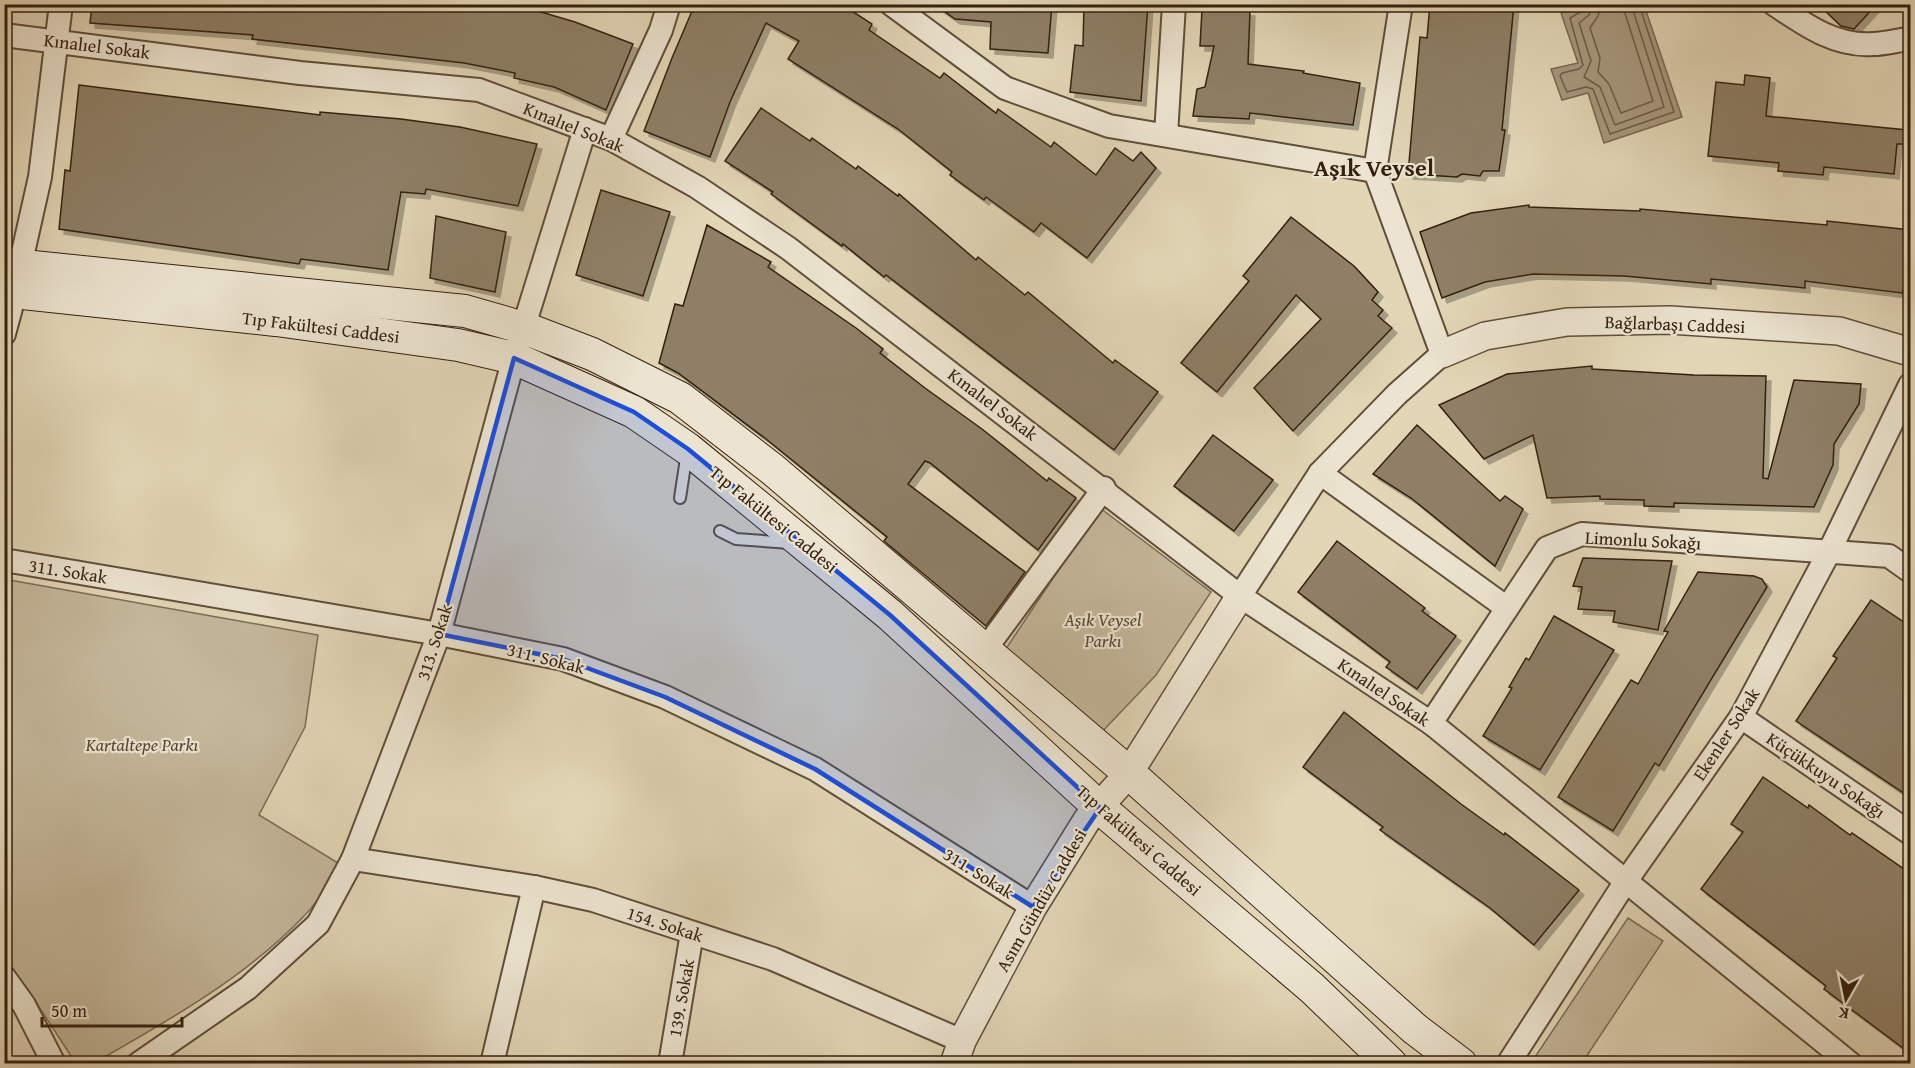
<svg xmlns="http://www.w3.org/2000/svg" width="1915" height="1068" font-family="'Gentium Book Plus',serif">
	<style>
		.green { fill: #c4b79a; stroke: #7c6c55; stroke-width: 1.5 }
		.water { fill: #a7987e; stroke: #796852; stroke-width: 1.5 }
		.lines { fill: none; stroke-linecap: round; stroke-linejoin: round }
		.shore { stroke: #6e5c47; stroke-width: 1.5 }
		.building { fill: #8e7f66; stroke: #342010; stroke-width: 1.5; filter: url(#shadow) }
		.service-casing { stroke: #604e3a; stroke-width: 14 }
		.minor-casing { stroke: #604e3a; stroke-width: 26 }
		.tertiary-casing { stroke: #604e3a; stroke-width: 30 }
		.secondary-casing { stroke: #342010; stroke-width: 34 }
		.service { stroke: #ece4d0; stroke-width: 10 }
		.minor { stroke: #ece4d0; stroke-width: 22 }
		.tertiary { stroke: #ece4d0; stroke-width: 27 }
		.secondary { stroke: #ece4d0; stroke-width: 32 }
		.marked { fill: #1d4ed8; fill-opacity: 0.2; stroke: #1d4ed8; stroke-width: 4.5; stroke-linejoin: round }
		.labels { text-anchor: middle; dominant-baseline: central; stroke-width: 4.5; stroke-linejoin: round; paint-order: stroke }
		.street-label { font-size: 18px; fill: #342010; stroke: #ece4d0 }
		.park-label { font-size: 18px; font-style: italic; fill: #584632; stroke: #ece4d0 }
		.district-label { font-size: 24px; font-weight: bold; fill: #342010; stroke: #ece4d0 }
	</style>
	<defs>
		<filter id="shadow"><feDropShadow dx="5" dy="5" stdDeviation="0" flood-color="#0004"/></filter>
	</defs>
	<rect width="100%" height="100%" fill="#e2d6b6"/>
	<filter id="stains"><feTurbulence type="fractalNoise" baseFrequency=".00333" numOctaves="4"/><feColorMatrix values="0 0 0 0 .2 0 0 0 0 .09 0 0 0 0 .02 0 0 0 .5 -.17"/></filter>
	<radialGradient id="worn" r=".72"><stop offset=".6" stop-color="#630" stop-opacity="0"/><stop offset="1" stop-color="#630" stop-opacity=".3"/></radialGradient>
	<g class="green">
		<polygon points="1100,508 1211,592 1156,675 1098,736 1003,653"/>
		<path d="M4,579l314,56 -13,92 -46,88 84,51c-13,17 -25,36 -40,51 -58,61 -137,105 -209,146h-13l-8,-4 -47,-72 -21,-25z"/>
		<polygon points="1628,918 1663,941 1582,1063 1531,1063"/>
	</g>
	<polygon class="water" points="1586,5 1644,5 1682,117 1604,143 1588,93 1562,100 1551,69 1578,63 1561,13"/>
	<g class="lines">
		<g class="shore">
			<polyline points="1584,4 1582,11 1570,18 1583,65 1579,69 1562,73 1560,76 1567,92 1586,87 1593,89 1610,134 1674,112 1639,4"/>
			<polyline points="1592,4 1589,15 1579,23 1591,61 1584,77 1600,87 1615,125 1664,107 1631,4"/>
			<polyline points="1601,4 1598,16 1590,28 1600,58 1598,72 1609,84 1621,113 1653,101 1622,4"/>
		</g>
	</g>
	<g class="building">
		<polygon points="92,4 514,4 575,22 633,44 606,110 554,87 514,78 515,73 464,63 252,39 253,35 90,23"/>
		<polygon points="695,4 841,4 872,24 869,30 940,78 944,73 996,113 998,109 1051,147 1054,142 1096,175 1115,148 1133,161 1141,152 1156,168 1087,258 1041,223 1034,232 986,197 984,200 950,175 952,172 898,129 788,59 799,41 766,23 730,102 710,157 644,131 672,58"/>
		<polygon points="934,4 1052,4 1048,53 990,49 991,22 955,19"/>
		<polygon points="1084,4 1148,4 1141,101 1070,92 1075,45 1083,46"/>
		<polygon points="1430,4 1514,4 1502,130 1505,130 1499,171 1483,171 1480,176 1462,174 1457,177 1408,174 1420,37 1427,38"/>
		<polygon points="1818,4 1877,4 1854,29 1841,26"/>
		<polygon points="1202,9 1250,11 1248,64 1304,71 1303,73 1360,83 1353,125 1250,113 1249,119 1193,116 1197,89 1205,87 1214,46 1200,46"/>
		<polygon points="1745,75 1770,78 1766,116 1907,130 1905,144 1897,144 1894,174 1824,167 1823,175 1778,171 1779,163 1708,156 1716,82 1744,85"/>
		<polygon points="79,85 320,115 320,112 401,119 460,127 537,144 518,206 426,189 425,194 401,192 388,270 301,259 299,264 59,229 65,170 70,171"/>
		<polygon points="761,108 810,141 812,138 856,169 858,166 898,196 899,194 976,260 978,257 1025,295 1028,292 1113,363 1115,360 1158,392 1114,450 886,275 884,277 843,244 842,246 771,194 773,192 725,161"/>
		<polygon points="601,190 670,212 643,296 576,275"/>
		<polygon points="1529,205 1529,207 1640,211 1640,209 1827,225 1827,221 1911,230 1911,270 1902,293 1805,281 1805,288 1711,279 1711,284 1624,276 1533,274 1485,282 1442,298 1420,232 1471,213"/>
		<polygon points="436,216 506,232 495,292 430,278"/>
		<polygon points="1291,217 1354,266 1378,292 1372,300 1383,310 1378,316 1392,328 1293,431 1254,388 1321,319 1296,295 1217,392 1181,363 1249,281 1243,276"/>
		<polygon points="707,225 771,262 768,267 856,328 883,349 880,353 925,388 982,429 1047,481 1049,478 1076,498 1038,550 930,463 925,461 908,484 1025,572 986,626 884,541 887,537 766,439 678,373 659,363 675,304 683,306"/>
		<polygon points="1592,366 1592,369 1694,375 1766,376 1763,478 1768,479 1794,380 1861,384 1859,404 1834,444 1833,465 1814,507 1674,503 1674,507 1644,506 1644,500 1600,499 1600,496 1547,498 1533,435 1484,459 1439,405 1507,374"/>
		<polygon points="1417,425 1500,501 1505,496 1523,509 1495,566 1411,498 1373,474"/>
		<polygon points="1213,435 1273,480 1234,531 1174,486"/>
		<polygon points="1337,541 1425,608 1422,611 1456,636 1417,689 1386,667 1390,662 1298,592"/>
		<polygon points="1583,558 1672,561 1658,630 1613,622 1615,611 1578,609 1582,587 1573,586"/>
		<polygon points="1698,572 1754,576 1762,579 1767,587 1659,766 1655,763 1613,831 1558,797 1631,680 1638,684 1668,632 1664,631"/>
		<polygon points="1871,600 1911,627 1911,798 1796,721 1837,658 1833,656"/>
		<polygon points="1554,616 1614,650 1540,770 1483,736 1512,688 1509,687 1526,658 1529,660"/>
		<polygon points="1344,712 1461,804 1504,835 1505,833 1579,890 1534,945 1490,908 1380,830 1383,827 1303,767"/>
		<polygon points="1763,777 1808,808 1809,805 1850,835 1852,833 1911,874 1911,1054 1824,989 1826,986 1701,889 1743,832 1731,824"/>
	</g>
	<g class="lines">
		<g class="service-casing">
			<g id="service">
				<polyline points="680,498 687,452"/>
				<polyline points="720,531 736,539 790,543"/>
			</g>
		</g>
		<g class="minor-casing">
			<g id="minor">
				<polyline points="891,4 1005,88 1109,126 1375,171"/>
				<path d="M1774,4c30,20 61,43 99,40 12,0 25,-4 37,-5"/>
				<polyline points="4,35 300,73 479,90 611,139 697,187 788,248 1240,596 1431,723 1851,1064"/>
				<polyline points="1166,135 1174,4"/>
				<polyline points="611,139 661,30 669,4"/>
				<polyline points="20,266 40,177 61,4"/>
				<polyline points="4,334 15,293"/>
				<polyline points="1320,473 1507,608"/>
				<polyline points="4,560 439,634 563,659 665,697 815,769 1033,907"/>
				<polyline points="1240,596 1320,473 1397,394 1442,354 1375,171 1401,4"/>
				<polyline points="984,651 1104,488"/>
				<polyline points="1741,717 1910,833"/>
				<polyline points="1431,723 1547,548 1582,534 1889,556 1910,571"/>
				<polyline points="353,859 534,887 593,900 773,959 962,1041"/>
				<polyline points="4,977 24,1005 54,1064"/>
				<polyline points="138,1064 248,988 318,924 353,859 439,634 514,358 585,129"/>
				<polyline points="492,1064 534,887"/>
				<polyline points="670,1064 692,933"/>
				<polyline points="1508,1064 1626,881 1741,717 1828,554 1910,385"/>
			</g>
		</g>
		<g class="tertiary-casing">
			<g id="tertiary">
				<polyline points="1442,354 1485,336 1567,322 1670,320 1839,331 1910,352"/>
				<polyline points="954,1064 962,1041 1033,907 1087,820 1129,773 1240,596"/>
			</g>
		</g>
		<g class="secondary-casing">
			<g id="secondary">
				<polyline points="4,264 465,311 524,328 592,354 680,398 772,469 1129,773 1415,1029 1461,1064"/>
				<polyline points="4,291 276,320 458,345 514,358 634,412 688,449 890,615 1100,808 1312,988 1391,1064"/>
			</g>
		</g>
		<use href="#service" class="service"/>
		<use href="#minor" class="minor"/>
		<use href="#tertiary" class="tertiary"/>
		<use href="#secondary" class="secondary"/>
	</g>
	<path class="marked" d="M514,358l120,54 54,37 202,166 210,193 -67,99 -218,-138 -150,-72 -102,-38 -124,-25z"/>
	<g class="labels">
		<g class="street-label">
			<text transform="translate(97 46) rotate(7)">Kınalıel Sokak</text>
			<text transform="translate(574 127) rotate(22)">Kınalıel Sokak</text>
			<text transform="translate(1675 324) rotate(2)">Bağlarbaşı Caddesi</text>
			<text transform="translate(321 327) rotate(7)">Tıp Fakültesi Caddesi</text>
			<text transform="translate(993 404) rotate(37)">Kınalıel Sokak</text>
			<text transform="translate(774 519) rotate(39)">Tıp Fakültesi Caddesi</text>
			<text transform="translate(1643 540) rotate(3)">Limonlu Sokağı</text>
			<text transform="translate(68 571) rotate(9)">311. Sokak</text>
			<text transform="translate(434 642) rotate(-72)">313. Sokak</text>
			<text transform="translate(546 658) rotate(14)">311. Sokak</text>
			<text transform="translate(1384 692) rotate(34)">Kınalıel Sokak</text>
			<text transform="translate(1726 734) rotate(-57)">Ekenler Sokak</text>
			<text transform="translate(1826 775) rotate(34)">Küçükkuyu Sokağı</text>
			<text transform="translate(1139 840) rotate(41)">Tıp Fakültesi Caddesi</text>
			<text transform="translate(979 873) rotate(32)">311. Sokak</text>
			<text transform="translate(1041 900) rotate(-60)">Asım Gündüz Caddesi</text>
			<text transform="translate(665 924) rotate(18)">154. Sokak</text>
			<text transform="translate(681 998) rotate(-80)">139. Sokak</text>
		</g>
		<g class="park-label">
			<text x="1103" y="619">Aşık Veysel<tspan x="1103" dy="21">Parkı</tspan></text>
			<text x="142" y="744">Kartaltepe Parkı</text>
		</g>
		<g class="district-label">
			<text x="1374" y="167">Aşık Veysel</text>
		</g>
	</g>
	<rect width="1915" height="1068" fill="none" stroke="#e2d6b6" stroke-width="24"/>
	<rect x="6" y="6" width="1903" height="1056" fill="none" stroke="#342010" stroke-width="3"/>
	<rect x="12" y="12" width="1891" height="1044" fill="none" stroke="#342010" stroke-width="1.5"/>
	<g transform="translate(1846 999) rotate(189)" stroke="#ece4d0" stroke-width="4.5" paint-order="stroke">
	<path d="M0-4.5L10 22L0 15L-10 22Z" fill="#342010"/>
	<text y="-9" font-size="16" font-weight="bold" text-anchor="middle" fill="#342010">K</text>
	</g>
	<path d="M42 1017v9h140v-9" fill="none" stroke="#342010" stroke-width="3"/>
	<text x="51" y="1017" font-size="18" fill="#342010" stroke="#ece4d0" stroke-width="4.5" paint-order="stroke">50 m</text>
	<rect width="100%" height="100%" filter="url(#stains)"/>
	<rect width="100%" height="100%" fill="url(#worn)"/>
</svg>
